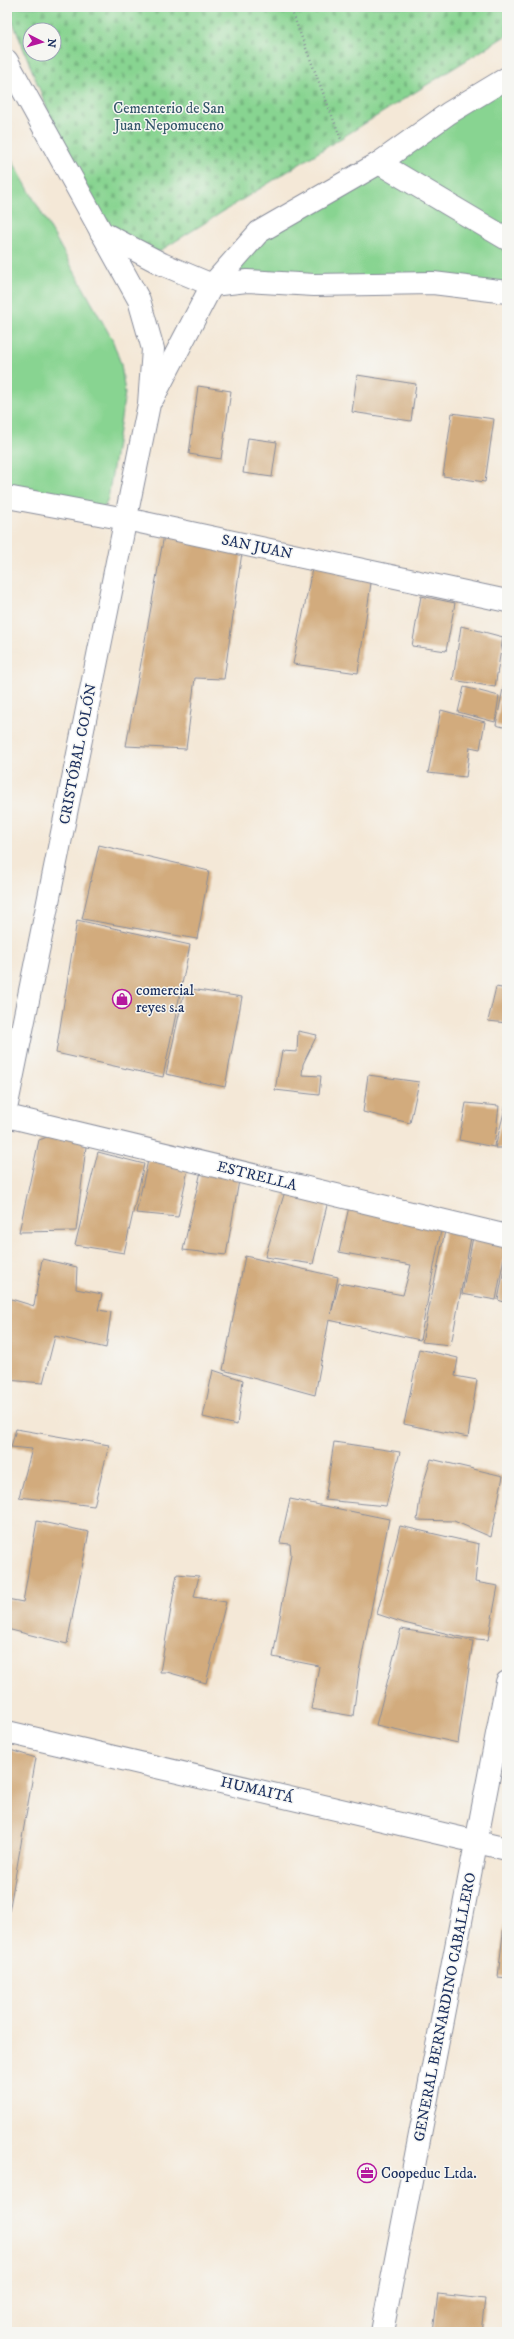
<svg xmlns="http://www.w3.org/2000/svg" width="514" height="2339" font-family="'IM FELL DW Pica',serif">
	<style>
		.cemetery { fill: url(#cemetery-stones); stroke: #528278; fill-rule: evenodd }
		.park { fill: #88d491; stroke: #528278 }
		.building { fill: #d2ab7d }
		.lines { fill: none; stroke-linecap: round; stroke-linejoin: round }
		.minor-casing { stroke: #888c9a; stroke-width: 24 }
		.secondary-casing { stroke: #888c9a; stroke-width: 24 }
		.path { stroke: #888c9a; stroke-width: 2.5; stroke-dasharray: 1 3; stroke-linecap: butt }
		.minor { stroke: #fff; stroke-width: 22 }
		.secondary { stroke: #fff; stroke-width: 22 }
		.labels { text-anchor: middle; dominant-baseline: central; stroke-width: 3; stroke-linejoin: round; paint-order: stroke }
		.park-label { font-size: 15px; fill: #36586b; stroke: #f6f6f2 }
		.street-label { font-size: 15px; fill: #1b2f5e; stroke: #f6f6f2 }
		.poi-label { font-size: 15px; fill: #1b2f5e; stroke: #f6f6f2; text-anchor: start }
	</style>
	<defs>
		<pattern id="cemetery-stones" width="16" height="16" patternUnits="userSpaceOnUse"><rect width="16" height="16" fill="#88d491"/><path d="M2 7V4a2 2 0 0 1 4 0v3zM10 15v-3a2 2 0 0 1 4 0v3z" fill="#75b67f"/></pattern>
	</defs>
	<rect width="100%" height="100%" fill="#f6f6f2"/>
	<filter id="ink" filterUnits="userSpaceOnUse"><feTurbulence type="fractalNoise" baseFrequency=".025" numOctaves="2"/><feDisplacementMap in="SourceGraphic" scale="8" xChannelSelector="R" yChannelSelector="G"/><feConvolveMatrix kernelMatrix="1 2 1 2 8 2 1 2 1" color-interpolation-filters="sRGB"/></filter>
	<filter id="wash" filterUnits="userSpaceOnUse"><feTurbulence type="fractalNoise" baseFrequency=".012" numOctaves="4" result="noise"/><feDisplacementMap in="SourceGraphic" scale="16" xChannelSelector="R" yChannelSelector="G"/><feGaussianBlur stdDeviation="0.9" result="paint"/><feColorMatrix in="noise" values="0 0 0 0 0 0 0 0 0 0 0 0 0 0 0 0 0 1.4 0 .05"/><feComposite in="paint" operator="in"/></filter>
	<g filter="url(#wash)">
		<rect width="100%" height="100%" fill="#f4e8d7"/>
		<path class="cemetery" d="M7,7h500v28l-349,217 -60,-15zM30,30h24v24h-24z"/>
		<g class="park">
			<polygon points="507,78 507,292 212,285 259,232"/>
			<polygon points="7,151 112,339 121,364 125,393 108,499 104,508 7,499"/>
		</g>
		<g id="blocks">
			<g class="building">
				<polygon points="357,375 416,384 411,421 352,412"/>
				<polygon points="198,386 231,391 221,459 189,454"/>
				<polygon points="452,413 494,419 485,482 443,476"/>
				<polygon points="248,438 277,442 272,477 243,473"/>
				<polygon points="164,535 242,552 224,679 195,678 186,749 126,746"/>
				<polygon points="313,564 372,576 358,673 293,664"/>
				<polygon points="421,596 455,603 446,651 412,646"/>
				<polygon points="461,626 503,637 495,687 453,680"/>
				<polygon points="506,673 507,673 507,728 496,725"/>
				<polygon points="464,687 499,696 495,722 458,712"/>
				<polygon points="441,710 485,722 480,749 470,747 466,777 428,773"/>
				<polygon points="99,845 209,871 197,939 82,919"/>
				<polygon points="77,920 190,945 163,1077 56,1053"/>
				<polygon points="496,987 507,989 507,1023 488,1021"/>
				<polygon points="185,988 242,997 225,1087 166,1074"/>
				<polygon points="298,1031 317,1035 303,1064 302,1075 321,1076 319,1095 275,1090 282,1051 297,1052"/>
				<polygon points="368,1075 419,1082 410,1123 363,1112"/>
				<polygon points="466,1103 499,1106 494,1147 459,1140"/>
				<polygon points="506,1104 507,1148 495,1148"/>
				<polygon points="61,1132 87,1138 76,1231 19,1232 39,1140"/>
				<polygon points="98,1152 144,1164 124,1253 75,1245"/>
				<polygon points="149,1156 189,1165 178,1217 136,1213"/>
				<polygon points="202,1167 240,1175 226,1255 183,1250"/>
				<polygon points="286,1188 328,1201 313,1264 265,1257"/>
				<polygon points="350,1202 442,1225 420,1340 329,1320 315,1395 223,1370 245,1256 338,1277 331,1314 339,1283 403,1295 411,1265 339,1252"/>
				<polygon points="446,1226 472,1232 451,1345 422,1342"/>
				<polygon points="474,1232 507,1241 496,1300 462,1294"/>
				<polygon points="506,1258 507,1258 507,1303 498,1300"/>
				<polygon points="42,1259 77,1267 76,1289 102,1294 98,1310 111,1312 106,1348 55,1336 43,1383 7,1380 8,1298 34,1306"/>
				<polygon points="419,1349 458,1358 455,1376 477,1380 468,1437 404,1424"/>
				<polygon points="213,1370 243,1380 237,1425 203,1417"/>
				<polygon points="16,1429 109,1445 94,1506 19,1497 32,1449 11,1447"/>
				<polygon points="334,1442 400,1452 386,1506 325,1500"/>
				<polygon points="431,1459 503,1476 491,1537 454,1521 417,1520 421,1491"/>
				<polygon points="290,1499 389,1519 359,1671 353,1716 311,1709 319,1666 273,1657 291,1554 290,1544 280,1543"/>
				<polygon points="37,1521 89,1532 67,1644 7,1629 7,1599 23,1602"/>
				<polygon points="400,1526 479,1544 475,1582 498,1586 488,1640 465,1638 404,1623 377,1614"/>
				<polygon points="177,1574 199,1576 194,1597 226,1602 206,1683 167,1672 160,1672"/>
				<polygon points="401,1629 473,1641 458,1743 376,1725"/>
				<polygon points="7,1749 36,1758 8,1918 7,1918"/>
				<polygon points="506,1907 507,1907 507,1978 498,1977"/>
				<polygon points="438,2294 485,2299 481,2332 433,2332"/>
			</g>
		</g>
	</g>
	<g filter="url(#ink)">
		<use href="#blocks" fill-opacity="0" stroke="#888c9a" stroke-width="1"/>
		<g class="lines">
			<g class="minor-casing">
				<g id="minor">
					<polyline points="7,61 139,300 153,349 149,404 7,1104"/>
					<polyline points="379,163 507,239"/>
					<polyline points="101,232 162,264 212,285 247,281 314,285 433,283 507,292"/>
					<polyline points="153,398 212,285 259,232 379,163 449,113 507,78"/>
					<polyline points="7,497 126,519 507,601"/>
					<polyline points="7,1732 507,1849"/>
					<polyline points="382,2332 507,1682"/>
				</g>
			</g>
			<g class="secondary-casing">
				<polyline id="secondary" points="7,1116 507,1236"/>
			</g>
			<polyline class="path" points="290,7 341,139"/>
			<use href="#minor" class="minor"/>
			<use href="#secondary" class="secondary"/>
		</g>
	</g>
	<defs>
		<g id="shop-ring" transform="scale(1)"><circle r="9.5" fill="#f6f6f2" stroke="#b5179e" stroke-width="1.5"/><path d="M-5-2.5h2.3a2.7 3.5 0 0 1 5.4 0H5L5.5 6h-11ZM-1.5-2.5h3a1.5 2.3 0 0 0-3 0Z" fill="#b5179e"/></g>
		<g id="office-ring" transform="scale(1)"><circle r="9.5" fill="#f6f6f2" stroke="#b5179e" stroke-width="1.5"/><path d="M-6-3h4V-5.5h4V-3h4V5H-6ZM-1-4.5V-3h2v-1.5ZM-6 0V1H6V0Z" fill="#b5179e"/></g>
	</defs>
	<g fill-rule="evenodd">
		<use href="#shop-ring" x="122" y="999"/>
		<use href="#office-ring" x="367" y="2173"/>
	</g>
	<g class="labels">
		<g class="park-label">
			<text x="169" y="108">Cementerio de San<tspan x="169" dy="17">Juan Nepomuceno</tspan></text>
		</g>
		<g class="street-label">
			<text transform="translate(257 547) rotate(12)">SAN JUAN</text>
			<text transform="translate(78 754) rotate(-79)">CRISTÓBAL COLÓN</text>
			<text transform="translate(257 1176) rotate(14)">ESTRELLA</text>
			<text transform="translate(257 1790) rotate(13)">HUMAITÁ</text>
			<text transform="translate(445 2007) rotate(-79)">GENERAL BERNARDINO CABALLERO</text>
		</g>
		<g class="poi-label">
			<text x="136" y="990">comercial<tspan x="136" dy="17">reyes s.a</tspan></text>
			<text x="381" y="2173">Coopeduc Ltda.</text>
		</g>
	</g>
	<rect width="514" height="2339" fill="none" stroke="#f6f6f2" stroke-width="24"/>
	<g transform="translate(42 42) rotate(96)"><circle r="19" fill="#f6f6f2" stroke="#9ea6b7"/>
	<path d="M0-3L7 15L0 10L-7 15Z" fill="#b5179e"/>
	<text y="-6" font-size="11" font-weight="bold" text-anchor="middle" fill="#1b2f5e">N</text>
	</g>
</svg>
